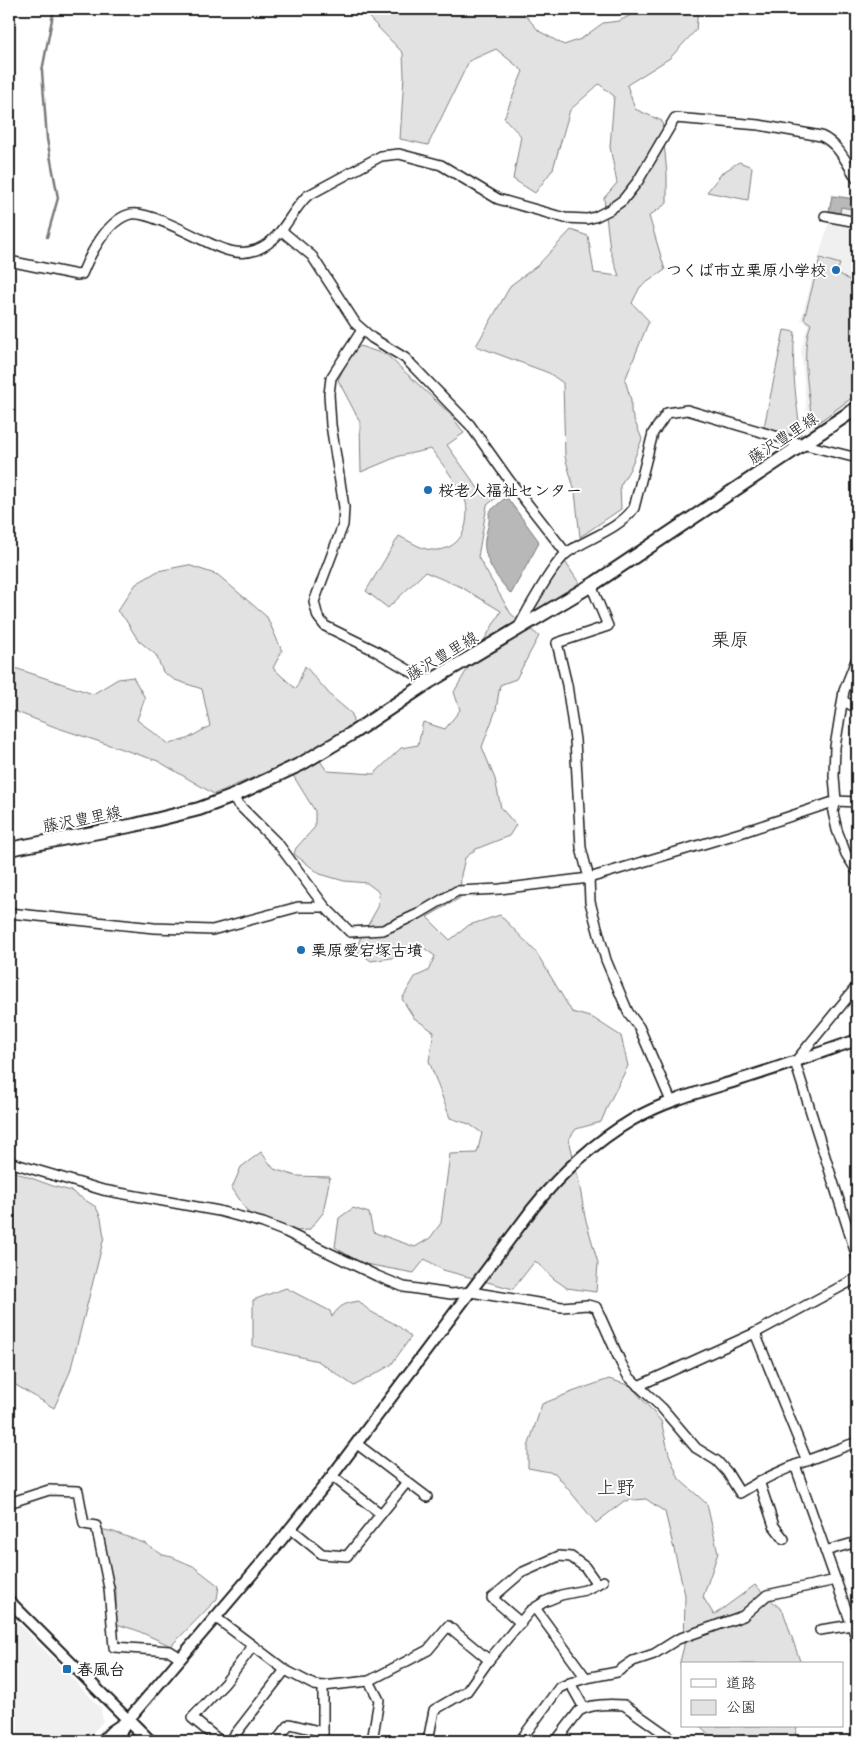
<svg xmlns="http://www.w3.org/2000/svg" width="866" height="1750" font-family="Itim,'Klee One',sans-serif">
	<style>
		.built { fill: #f0f0f0 }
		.green { fill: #e2e2e2; stroke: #7f7f7f }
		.water { fill: #b8b8b8; stroke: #7a7a7a }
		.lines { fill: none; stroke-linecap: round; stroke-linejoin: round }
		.stream { stroke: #7a7a7a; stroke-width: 2.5 }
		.minor-casing { stroke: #1c1c1c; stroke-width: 12 }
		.tertiary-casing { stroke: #1c1c1c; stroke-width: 14 }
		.secondary-casing { stroke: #1c1c1c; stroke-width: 16 }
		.minor { stroke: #fff; stroke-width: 9 }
		.tertiary { stroke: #fff; stroke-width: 10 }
		.secondary { stroke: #fff; stroke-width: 12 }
		.poi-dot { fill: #1f6fb2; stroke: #fff; stroke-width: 2 }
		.labels { text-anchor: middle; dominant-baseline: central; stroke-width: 4; stroke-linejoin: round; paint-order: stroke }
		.poi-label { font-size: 16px; font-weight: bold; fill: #1c1c1c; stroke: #fff; text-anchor: start }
		.street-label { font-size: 16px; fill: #1c1c1c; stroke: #fff }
		.quarter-label { font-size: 19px; fill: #1c1c1c; stroke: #fff }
	</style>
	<rect width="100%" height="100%" fill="#fff"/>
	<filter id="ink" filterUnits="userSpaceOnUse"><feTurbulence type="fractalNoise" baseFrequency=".02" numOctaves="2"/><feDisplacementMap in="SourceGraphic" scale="10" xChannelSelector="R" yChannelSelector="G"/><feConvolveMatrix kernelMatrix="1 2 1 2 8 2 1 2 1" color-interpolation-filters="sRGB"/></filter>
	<g filter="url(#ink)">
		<g class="built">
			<polygon points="831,194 857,199 857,400 810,431 808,428 801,350 808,325 801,319 829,221"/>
			<polygon points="9,1616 11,1616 101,1708 103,1721 86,1741 9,1741"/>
		</g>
		<g class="green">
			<polygon points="368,9 520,9 539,31 564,45 581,39 603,23 619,21 643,9 698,9 696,30 670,58 627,85 635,109 662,121 667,174 667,203 649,216 665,270 640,287 632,303 649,321 625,380 631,400 631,412 642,439 630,469 620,486 621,509 580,537 575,492 565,457 563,383 549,373 476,346 511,285 538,265 571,230 588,236 594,273 619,276 610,250 604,198 617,183 610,147 614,96 599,84 570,110 553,169 535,193 513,179 521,136 504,118 523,71 496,49 469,61 428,145 400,139 404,76 403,53 371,20"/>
			<polygon points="739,162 752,167 748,200 707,192 722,173"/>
			<path d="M820,258l20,6 -3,8 20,13 -3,5 3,3v101l-41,30 -4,-2c-3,-30 -12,-70 -1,-98l-7,-5z"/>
			<path d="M784,330l11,2c-4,36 1,68 6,104l-4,1 -33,-10z"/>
			<path d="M360,346l27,9 64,60 13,18 -17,12 38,53 22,-12 2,2 -22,17 -9,52 33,57 28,22 -23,43 -16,6 -4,25 -14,37 13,32 6,29 15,17 -7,11 -33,13 -11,9 -4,17 -1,23 -33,19 23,23 19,-15 31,-10 36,37 36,60 21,6 28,18 7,30 -19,37 -8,19 -25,7 -7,10 10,43 6,35 13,46 -2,29 -29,-4 -13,-9 -19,-18 -22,28 -70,-19 -18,-11 -11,14 -54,-10 -25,-16 4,-29 14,-10 16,5 4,19 42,15 15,-9 11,-15 9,-69 27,-1 5,-20 -13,-9 -19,-6 -21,-57 5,-29 -20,-14 -12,-19 13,-22 13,-6 7,-15 -14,-10 -29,12 -21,3 -15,-11 4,-11 18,-32 1,-15 -12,-9 -23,-2 -24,-7 -26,-20 2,-6 19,-21v-16l-29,-47 -72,30 -56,-33 -103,-34 -46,-18v-43l84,28 25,-15 15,-2 12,21 -8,22 32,24 18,-5 23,-13 -8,-37 -27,-9 -12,-8 -7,-17 -18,-15 -13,-21 -8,-8 19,-27 22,-13 30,-6 30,10 49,42 15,34 -9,17 23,21 9,-23 27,31 20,17 1,7 -8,9 -31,22 13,19 47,3 27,-26 17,-3 5,-23 22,7 15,-19 -6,-18 47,-81 -40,-24 -36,-15 -37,36 -22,-17 33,-55c8,4 16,9 24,12 21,7 39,-4 43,-25 1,-8 2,-18 -2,-26 -8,-16 -22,-33 -33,-48l-32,7 -38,16 -1,-50 -22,-42 11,-23z"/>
			<polygon points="564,560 579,583 542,609 531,615 531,611"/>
			<polygon points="261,1152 274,1169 296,1176 330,1177 323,1213 309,1230 296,1231 276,1225 264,1227 247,1211 232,1188 241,1167"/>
			<polygon points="9,1170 53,1186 71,1191 96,1207 101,1218 104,1237 99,1258 70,1372 54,1408 9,1381"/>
			<path d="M286,1288l44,23 2,6c7,-12 14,-14 27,-16 13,15 24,15 39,25 4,3 9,7 13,11l-20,28 -37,21 -36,-25 -65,-15v-46z"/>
			<polygon points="609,1379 631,1386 661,1421 669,1454 679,1479 707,1504 718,1553 703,1597 714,1615 755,1585 783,1611 801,1664 682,1664 682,1676 680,1662 684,1646 685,1595 665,1512 646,1499 624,1501 596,1523 555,1473 528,1468 528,1447 542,1404 572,1392"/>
			<polygon points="100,1529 114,1532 144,1543 163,1555 172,1557 193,1566 219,1586 217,1599 171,1646 136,1630 116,1624 116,1591 108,1568"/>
			<polygon points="700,1726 797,1726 794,1741 716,1741"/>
		</g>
		<g class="water">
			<polygon points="832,196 857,199 857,210 841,207 840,213 829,211"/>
			<path d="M505,498l3,1 30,41 1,3 -28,51c-13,-15 -29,-35 -26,-55 2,-13 5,-13 4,-27z"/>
		</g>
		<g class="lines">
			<polyline class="stream" points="47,237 58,198 47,139 42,71 54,9"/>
			<g class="minor-casing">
				<g id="minor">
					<polyline points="850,9 857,11"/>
					<polyline points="825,216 857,222"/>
					<polyline points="282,231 312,256 356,324 372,338 405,358 470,425 509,480 566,553"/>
					<path d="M9,261l68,14 5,-1c8,-20 26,-55 49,-60 17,-3 61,21 78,29 15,7 30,13 47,7 27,-11 32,-35 51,-54l74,-40 18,-2 42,11 57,34 67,19 22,1 8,-2 14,-7 14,-10 15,-19 37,-63 84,7 62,11c18,8 26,28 36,43"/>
					<polyline points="362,330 331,378 329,394 331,425 344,507 343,525 314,602 318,617 325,626 374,650 429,682"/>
					<polyline points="595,583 593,590 608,626 557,643 567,685 575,740 581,848 589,878 590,902 606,960 628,1012 639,1027 671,1101"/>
					<path d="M517,630c9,-17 37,-68 51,-78 22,-15 50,-22 66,-44l19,-75 14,-20 20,-3 115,34 55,14"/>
					<polyline points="857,658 844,691 835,747 834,776 836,801 833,812 837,830 846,854 857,871"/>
					<polyline points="843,701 857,708"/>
					<polyline points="231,797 279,845 325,907 350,932 383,930 418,914 457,891 500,889 589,878 740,833 836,801 857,802"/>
					<polyline points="9,913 154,928 212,930 298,907 325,907"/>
					<polyline points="857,986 795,1062 857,1257"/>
					<path d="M9,1162l94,28 116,21 44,12 23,9 91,44 27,11 47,7 20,-2 91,15 25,-2 9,2 25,56 7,13 34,32 34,40 21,13 10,11 13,21c36,-23 77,-36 117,-51"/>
					<polyline points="755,1333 807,1461"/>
					<polyline points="638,1386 755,1333 857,1278"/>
					<polyline points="357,1444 427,1497"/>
					<polyline points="795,1465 857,1640"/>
					<polyline points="332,1476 381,1514"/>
					<polyline points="759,1481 774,1526 784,1539"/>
					<polyline points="9,1503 49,1490 78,1491 84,1524 96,1526 97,1530 109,1588 114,1647 170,1651 181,1658"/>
					<polyline points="290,1528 322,1554 347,1556 407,1482"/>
					<polyline points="825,1551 857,1542"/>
					<polyline points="535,1608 586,1678"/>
					<polyline points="215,1617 285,1670 314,1685 323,1686 369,1681 428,1650 448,1626 489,1660"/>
					<polyline points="521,1623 492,1598 521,1573 559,1556 571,1557 585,1567 597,1584"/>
					<polyline points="820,1630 852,1625"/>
					<polyline points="369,1681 379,1700 372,1741"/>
					<polyline points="570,1683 584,1708"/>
					<polyline points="220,1741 192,1718 225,1683 253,1646"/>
					<polyline points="230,1741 285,1670"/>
					<polyline points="276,1741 290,1724 323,1732"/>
					<polyline points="322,1741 323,1732 323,1686"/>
					<polyline points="428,1741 434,1710 467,1691 489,1660 530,1611 544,1602 561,1595 585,1590 603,1581"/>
					<polyline points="520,1741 559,1688 570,1683 586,1678 617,1672 633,1661 654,1654 678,1639 743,1616 767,1595 836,1580"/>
					<path d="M556,1741l23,-30c11,-7 32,-7 45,-6l51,36"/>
				</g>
			</g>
			<g class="tertiary-casing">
				<g id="tertiary">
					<polyline points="9,1601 128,1720"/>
					<polyline points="102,1741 112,1731 127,1721"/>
					<path d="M115,1741l13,-21 154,-181 50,-63 201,-268c28,-35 60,-65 99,-88 34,-20 72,-29 110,-41 39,-12 77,-26 115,-39"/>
				</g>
			</g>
			<g class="secondary-casing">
				<g id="secondary">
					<polyline points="9,849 135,825 199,809 231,797 301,764 351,734 429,682 595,583 857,408"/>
					<polyline points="128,1720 149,1741"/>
				</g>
			</g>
			<use href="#minor" class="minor"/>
			<use href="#tertiary" class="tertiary"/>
			<use href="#secondary" class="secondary"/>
		</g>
	</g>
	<g class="poi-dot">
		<circle cx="836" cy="270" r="5"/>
		<circle cx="428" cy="490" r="5"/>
		<circle cx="301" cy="950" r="5"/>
		<rect x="62" y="1664" width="10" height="10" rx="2.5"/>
	</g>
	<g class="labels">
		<g class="poi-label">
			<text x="826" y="270" text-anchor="end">つくば市立栗原小学校</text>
			<text x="438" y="490">桜老人福祉センター</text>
			<text x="311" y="950">栗原愛宕塚古墳</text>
			<text x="77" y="1669">春風台</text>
		</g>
		<g class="street-label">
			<text transform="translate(783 438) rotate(-33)">藤沢豊里線</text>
			<text transform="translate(442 656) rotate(-31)">藤沢豊里線</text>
			<text transform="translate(82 819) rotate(-11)">藤沢豊里線</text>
		</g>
		<g class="quarter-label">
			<text x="730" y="639">栗原</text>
			<text x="616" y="1487">上野</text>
		</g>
	</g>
	<rect width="866" height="1750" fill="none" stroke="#fff" stroke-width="30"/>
	<rect x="15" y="15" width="836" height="1720" fill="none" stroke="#1c1c1c" stroke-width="2" filter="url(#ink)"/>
	<rect x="681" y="1662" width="162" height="65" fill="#ffffff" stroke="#a4a4a4"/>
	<rect x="691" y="1679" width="25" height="8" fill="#ffffff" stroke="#a4a4a4"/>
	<text x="726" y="1688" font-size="15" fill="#1c1c1c">道路</text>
	<rect x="691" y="1700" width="25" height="15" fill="#e2e2e2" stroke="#a4a4a4"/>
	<text x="726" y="1712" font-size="15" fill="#1c1c1c">公園</text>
</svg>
